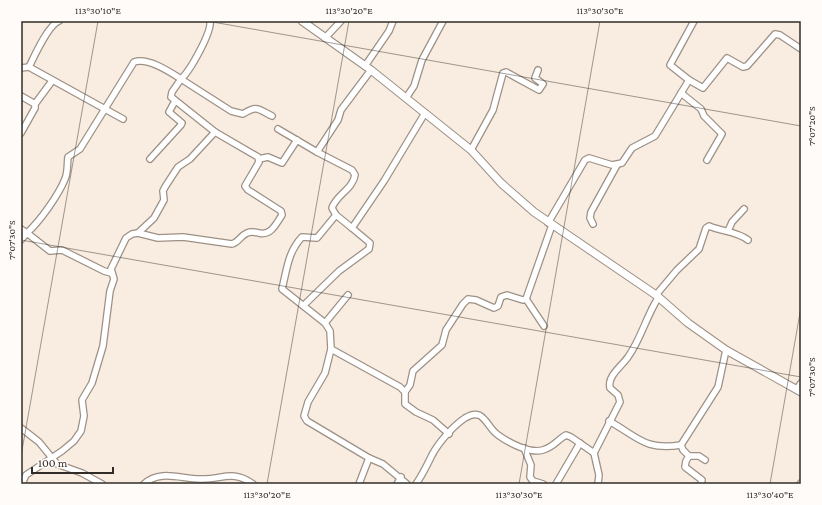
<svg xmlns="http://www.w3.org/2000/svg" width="822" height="505" font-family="'Crimson Pro',serif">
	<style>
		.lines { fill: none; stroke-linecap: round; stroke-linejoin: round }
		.minor-casing { stroke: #9d9186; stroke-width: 8 }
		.tertiary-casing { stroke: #9d9186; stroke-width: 9 }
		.minor { stroke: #fff; stroke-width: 5.5 }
		.tertiary { stroke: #fff; stroke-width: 7 }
		.ticks { fill: none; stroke: #312c27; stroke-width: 1; stroke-opacity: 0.45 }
		.neatline { fill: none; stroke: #312c27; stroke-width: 1.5 }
		.ticks-label { font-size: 10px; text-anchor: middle; fill: #312c27 }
	</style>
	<rect width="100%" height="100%" fill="#f9ece0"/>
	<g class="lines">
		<g class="minor-casing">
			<g id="minor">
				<polyline points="325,38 341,21"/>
				<polyline points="365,66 389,31 393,21"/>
				<polyline points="29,67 123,119"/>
				<path d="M21,68l8,-1c5,-10 19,-42 30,-46"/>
				<polyline points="689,80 703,88 727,58 743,67 747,66 775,34 780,35 801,49"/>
				<polyline points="681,93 701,109 704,116 722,134 707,160"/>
				<polyline points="21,96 35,104"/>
				<polyline points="406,98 414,86 422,60 443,21"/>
				<polyline points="278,129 317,152"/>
				<polyline points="21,133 35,108 35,104 52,81"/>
				<polyline points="471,150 493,110 503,73 506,72 539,90 543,84 535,78 538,70"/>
				<polyline points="150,159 181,125 182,123 169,112 175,101"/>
				<polyline points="259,159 268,157 282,163 297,140"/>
				<path d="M336,215l-19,23 -15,-1c-14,15 -15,32 -20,52l43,34 5,8 1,18 69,38 5,5v12l11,8 17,8 16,14"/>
				<polyline points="548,223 585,160 589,158 612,165 622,163 632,148 655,136 689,80 670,65 694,21"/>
				<polyline points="593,224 590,218 591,212 617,165"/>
				<path d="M352,228l-16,-13 -4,-7c4,-13 21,-19 23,-33l-3,-5 -35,-18 21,-32 3,-10 30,-40"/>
				<path d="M21,229l6,4c13,-12 31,-37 38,-54 3,-7 2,-14 3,-22l12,-8 54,-87c14,-5 36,10 47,17 9,-8 31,-47 29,-58"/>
				<polyline points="728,231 732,222 744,209"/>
				<path d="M138,233l20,5 25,-1 49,7c7,-2 8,-8 15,-11 4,-2 7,-1 12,0 12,3 17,-9 23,-18l-1,-4 -33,-21 -3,-4 14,-24 -1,-5 -43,-25 -44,-35 1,-5 9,-13 50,32 12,3c14,-9 15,-5 29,2"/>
				<polyline points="21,240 27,233 50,251 62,250 104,271 111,273"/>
				<path d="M656,295l21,-25 22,-21 7,-21 3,-2c14,6 27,5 39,14"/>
				<polyline points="526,299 544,326"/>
				<polyline points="304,305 339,271 369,249 370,243 352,228 384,181 425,113"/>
				<polyline points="325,323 348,295"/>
				<polyline points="331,349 325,373 308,402 304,416 307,421 369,458"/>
				<polyline points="797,389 801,383"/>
				<polyline points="405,392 410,385 413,371 442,345 446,330 463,304 468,299 476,300 494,308 498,306 501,297 507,295 523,300 526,299 552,225"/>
				<path d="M609,421c29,16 36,30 72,24"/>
				<polyline points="21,428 39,442 57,464 82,473 102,484"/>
				<polyline points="524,448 531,465 530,477 533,481 543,484"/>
				<polyline points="689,456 699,456 705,460"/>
				<polyline points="22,484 26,475 62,451 74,441 81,431 84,416 82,400 92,383 103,346 110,291 114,279 111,269 126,238 132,234 138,233 154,218 164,200 163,191 165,187 178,167 190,159 215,132"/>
				<path d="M144,484c16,-15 37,-5 56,-5 22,1 32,-10 53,5"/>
				<polyline points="359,484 369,458 383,464 407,484"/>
				<polyline points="397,484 401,477"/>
				<path d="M416,484c7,-10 11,-19 16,-29 7,-13 21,-29 33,-37 19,-12 21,9 33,17 11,8 32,19 45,15 11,-3 14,-10 23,-15l5,2 23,16"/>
				<polyline points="556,484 580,443"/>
				<path d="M598,484l1,-9 -5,-22 26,-51 -2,-7 -8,-7c-3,-12 12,-22 18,-31 13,-18 18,-40 30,-59"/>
				<polyline points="701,484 702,480 685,467 686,461 689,456 683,450 681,445 718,387 726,350"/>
				<polyline points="800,484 801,483"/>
			</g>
		</g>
		<g class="tertiary-casing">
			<polyline id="tertiary" points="302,21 371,70 471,150 501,183 534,212 656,295 688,323 726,350 801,392"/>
		</g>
		<use href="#minor" class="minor"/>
		<use href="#tertiary" class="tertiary"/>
	</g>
	<path class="ticks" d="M207,21l594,105M21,240l780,137M21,456l77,-435M267,484l82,-463M519,484l81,-463M770,484l31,-177"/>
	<rect width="822" height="505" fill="none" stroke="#fefbf9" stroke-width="44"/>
	<path d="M32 467v6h81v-6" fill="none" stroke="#312c27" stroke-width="2"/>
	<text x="38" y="467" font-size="12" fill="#312c27" stroke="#fefbf9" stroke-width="3" paint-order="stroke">100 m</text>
	<rect x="22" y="22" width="778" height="461" class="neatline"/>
	<g class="ticks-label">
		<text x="98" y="14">113°30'10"E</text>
		<text x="349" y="14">113°30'20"E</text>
		<text x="600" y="14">113°30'30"E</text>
		<text transform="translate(811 126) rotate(-90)" y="4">7°07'20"S</text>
		<text transform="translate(11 240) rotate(-90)" y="4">7°07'30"S</text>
		<text transform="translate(811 377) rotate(-90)" y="4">7°07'30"S</text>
		<text x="267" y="498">113°30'20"E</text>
		<text x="519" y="498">113°30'30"E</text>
		<text x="770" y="498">113°30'40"E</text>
	</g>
</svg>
